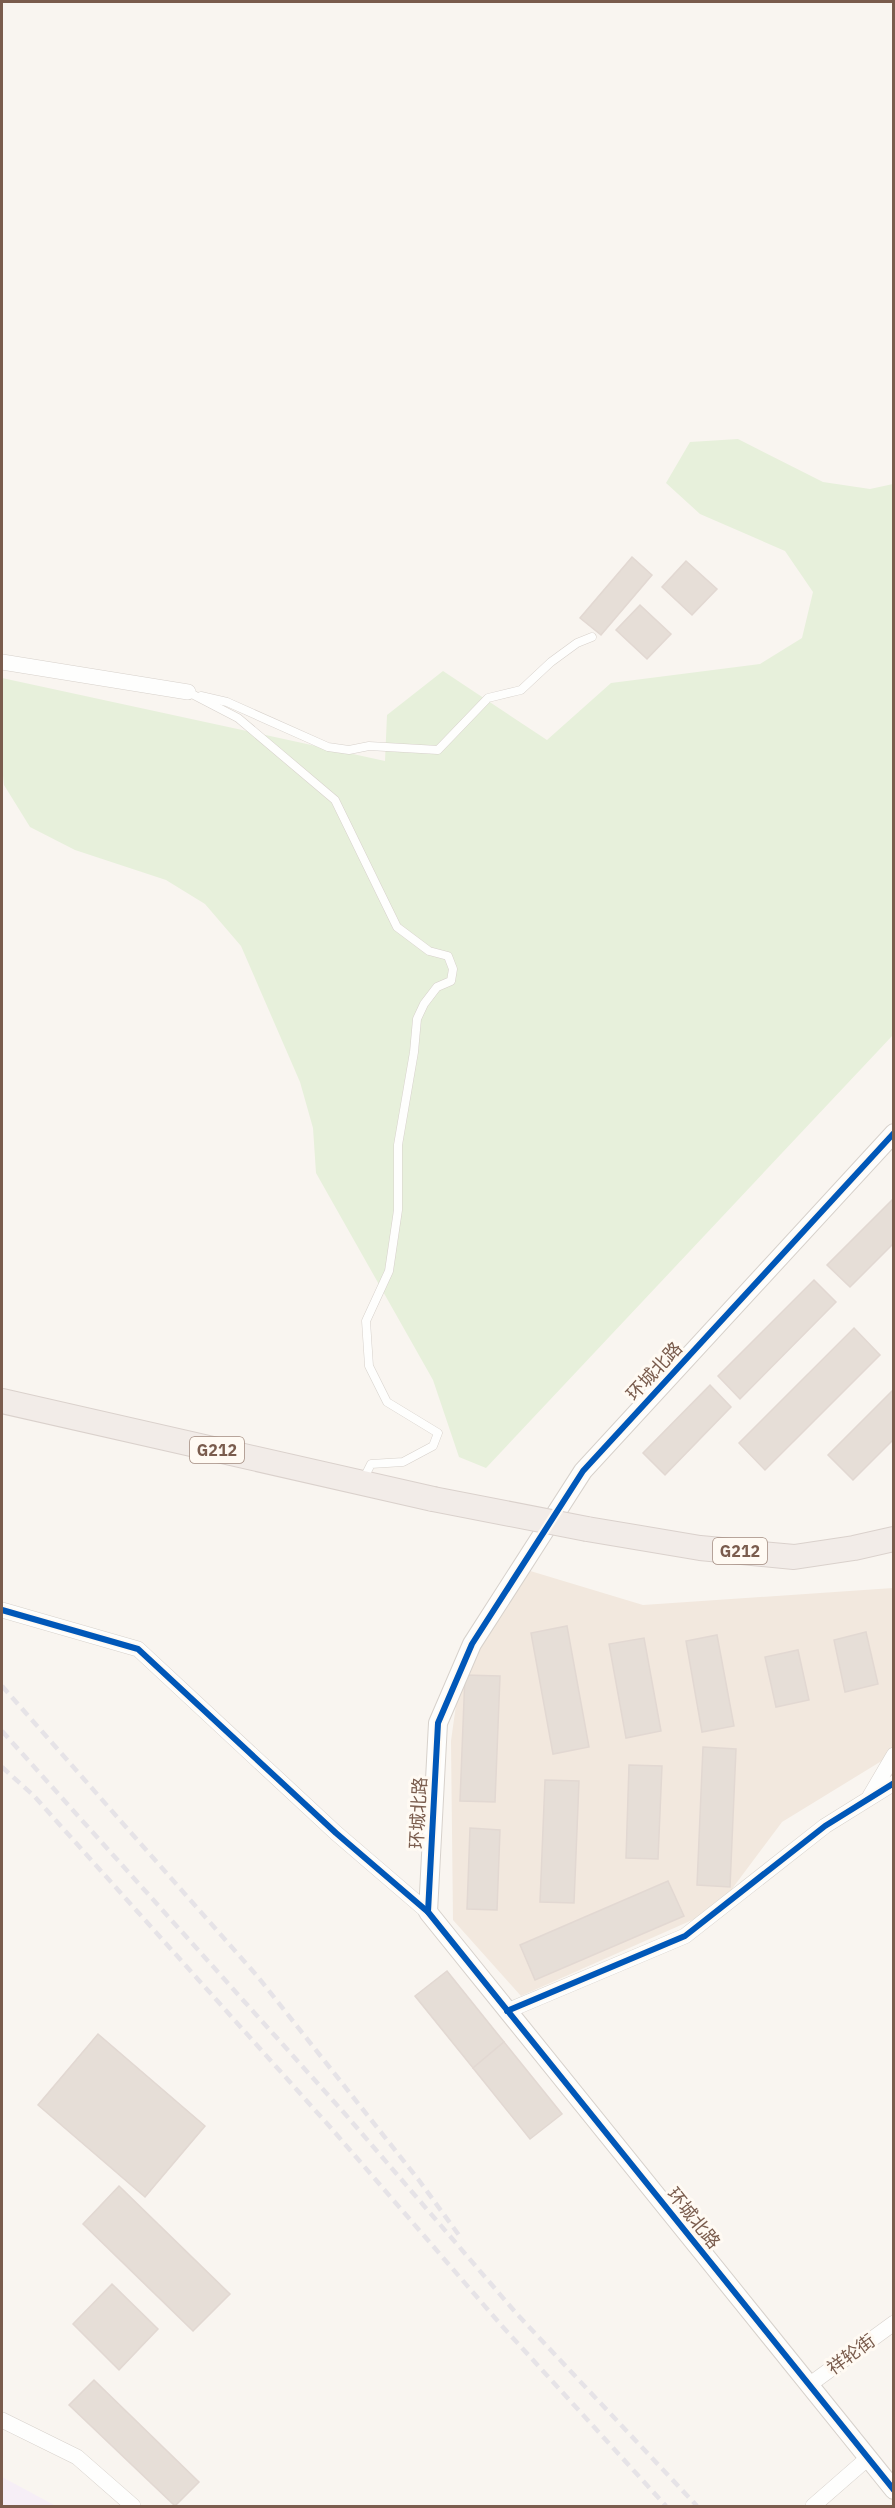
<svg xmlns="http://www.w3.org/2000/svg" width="895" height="2508" font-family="'IBM Plex Sans','Noto Sans SC',sans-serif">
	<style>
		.residential { fill: #f2e8de }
		.education { fill: #f6eef6 }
		.green { fill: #e7f0db }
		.building { fill: #e6ded7; stroke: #e2d8d2; stroke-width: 1.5 }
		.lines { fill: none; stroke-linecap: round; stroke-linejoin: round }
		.service-casing { stroke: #d7d1cb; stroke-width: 9 }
		.minor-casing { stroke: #d7d1cb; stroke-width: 16 }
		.tertiary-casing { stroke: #d7d1cb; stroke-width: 20 }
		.trunk-casing { stroke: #dad1cc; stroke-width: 26 }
		.service { stroke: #fefefd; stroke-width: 8 }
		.minor { stroke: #fefefd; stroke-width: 15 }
		.tertiary { stroke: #fefefd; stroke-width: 18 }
		.trunk { stroke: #f2ece8; stroke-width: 24 }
		.rail { stroke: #e6e3e7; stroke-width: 4.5; stroke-dasharray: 9 6; stroke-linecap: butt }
		.trunk-bridge-casing { stroke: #dad1cc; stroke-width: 26; stroke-linecap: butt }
		.trunk-bridge { stroke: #f2ece8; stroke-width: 24 }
		.cycleway-casing { stroke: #fffaf3; stroke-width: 10 }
		.cycleway { stroke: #0057b8; stroke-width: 6 }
		.labels { text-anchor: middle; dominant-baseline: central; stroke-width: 6; stroke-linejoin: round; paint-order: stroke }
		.shield { fill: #fffaf3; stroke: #a28b7f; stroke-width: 1.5 }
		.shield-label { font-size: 16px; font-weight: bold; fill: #7a5c4d }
		.street-label { font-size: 18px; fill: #7a5c4d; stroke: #fffaf3 }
	</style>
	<rect width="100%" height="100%" fill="#f9f5f0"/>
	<polygon class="residential" points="527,1570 643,1605 893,1588 893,1754 782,1822 717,1909 521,1996 453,1920 451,1741 460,1676"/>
	<polygon class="education" points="2,2477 56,2506 2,2506"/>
	<polygon class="green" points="738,439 823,482 870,489 893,484 893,1035 486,1468 459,1457 433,1380 316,1173 313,1128 300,1082 241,946 205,904 166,880 75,850 30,827 4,785 2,766 2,678 385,761 387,715 443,671 547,740 611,683 760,664 802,638 813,592 785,551 700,514 666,483 690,442"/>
	<g class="building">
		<polygon points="632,557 652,575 601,635 580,618"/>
		<polygon points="686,561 717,589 692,615 662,587"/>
		<polygon points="640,605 671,634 647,659 616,630"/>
		<polygon points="894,1198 894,1243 850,1287 827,1265"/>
		<polygon points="814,1280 836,1302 740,1399 718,1376"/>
		<polygon points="854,1328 880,1355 765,1470 739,1443"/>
		<polygon points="710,1385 731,1407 665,1475 643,1453"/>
		<polygon points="894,1389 894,1439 853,1480 828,1455"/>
		<polygon points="567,1626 589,1747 553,1754 531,1633"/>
		<polygon points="866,1632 878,1684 845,1692 834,1640"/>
		<polygon points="717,1635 734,1726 702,1732 686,1641"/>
		<polygon points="644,1638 661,1731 626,1738 609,1644"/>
		<polygon points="798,1650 809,1700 776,1707 765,1657"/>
		<polygon points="465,1675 500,1676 495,1802 460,1801"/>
		<polygon points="703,1747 736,1749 730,1887 697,1885"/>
		<polygon points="629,1765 662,1766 658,1859 626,1858"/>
		<polygon points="545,1780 579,1781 574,1903 540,1902"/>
		<polygon points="470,1828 500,1830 497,1910 467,1909"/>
		<polygon points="668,1881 684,1916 535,1980 520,1945"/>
		<polygon points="447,1971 504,2042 473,2068 415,1996"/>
		<polygon points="98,2034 205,2126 145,2197 38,2105"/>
		<polygon points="504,2042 562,2114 530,2139 473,2068"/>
		<polygon points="119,2186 230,2294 193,2331 83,2224"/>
		<polygon points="112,2284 158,2329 119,2370 73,2324"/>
		<polygon points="94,2380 199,2482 175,2506 69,2405"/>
	</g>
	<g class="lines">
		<g class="service-casing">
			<g id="service">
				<polyline points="188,692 238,718 335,800 397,927 429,951 448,956 453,969 451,981 437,987 424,1004 417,1019 414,1052 398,1145 398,1210 389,1271 366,1321 369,1366 387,1402 438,1433 433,1446 403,1462 371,1464 363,1480"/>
				<polyline points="201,696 227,702 328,747 349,750 369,746 438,750 488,698 521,690 551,662 577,643 592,637"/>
			</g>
		</g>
		<g class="minor-casing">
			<g id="minor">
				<polyline points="2,662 188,692"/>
				<polyline points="2,1610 138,1649 336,1833 428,1912"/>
				<polyline points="870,1796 894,1755"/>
				<polyline points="507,2011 685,1936 825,1826 894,1783"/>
				<polyline points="809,2385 894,2323"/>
				<polyline points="2,2420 77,2457 133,2506"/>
				<polyline points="813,2506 868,2458"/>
			</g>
		</g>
		<g class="tertiary-casing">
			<polyline id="tertiary" points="894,1133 583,1471 472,1644 438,1723 428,1912 894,2490"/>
		</g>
		<g class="trunk-casing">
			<g id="trunk">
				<polyline points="2,1401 433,1499"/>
				<polyline points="587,1529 700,1548 794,1557 854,1548 894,1539"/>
			</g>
		</g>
		<use href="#service" class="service"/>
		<use href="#minor" class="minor"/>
		<use href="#tertiary" class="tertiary"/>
		<use href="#trunk" class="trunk"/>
		<g class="rail">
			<polyline points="2,1686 258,1977 418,2179 461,2238"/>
			<polyline points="2,1731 346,2115 516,2313 697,2506"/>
			<polyline points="2,1767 34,1796 331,2128 502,2326 666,2506"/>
		</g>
		<g class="trunk-bridge-casing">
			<polyline id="trunk-bridge" points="433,1499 587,1529"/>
		</g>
		<use href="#trunk-bridge" class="trunk-bridge"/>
		<g class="cycleway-casing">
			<g id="cycleway">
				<polyline points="894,1133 583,1471 472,1644 438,1723 428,1912 894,2490"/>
				<polyline points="2,1610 138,1649 336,1833 428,1912"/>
				<polyline points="507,2011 685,1936 825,1826 894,1783"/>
			</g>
		</g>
		<use href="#cycleway" class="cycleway"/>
	</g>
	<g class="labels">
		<g class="shield">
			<rect x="190" y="1437" width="54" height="26" rx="4.5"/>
			<rect x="713" y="1538" width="54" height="26" rx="4.5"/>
		</g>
		<g class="shield-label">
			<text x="217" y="1450">G212</text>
			<text x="740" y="1551">G212</text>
		</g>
		<g class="street-label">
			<text transform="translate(654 1371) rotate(-47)">环城北路</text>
			<text transform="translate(418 1813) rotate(-87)">环城北路</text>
			<text transform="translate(694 2218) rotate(51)">环城北路</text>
			<text transform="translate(851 2354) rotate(-36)">祥轮街</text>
		</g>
	</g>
	<rect width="895" height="2508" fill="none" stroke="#7a5c4d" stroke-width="6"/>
</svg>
